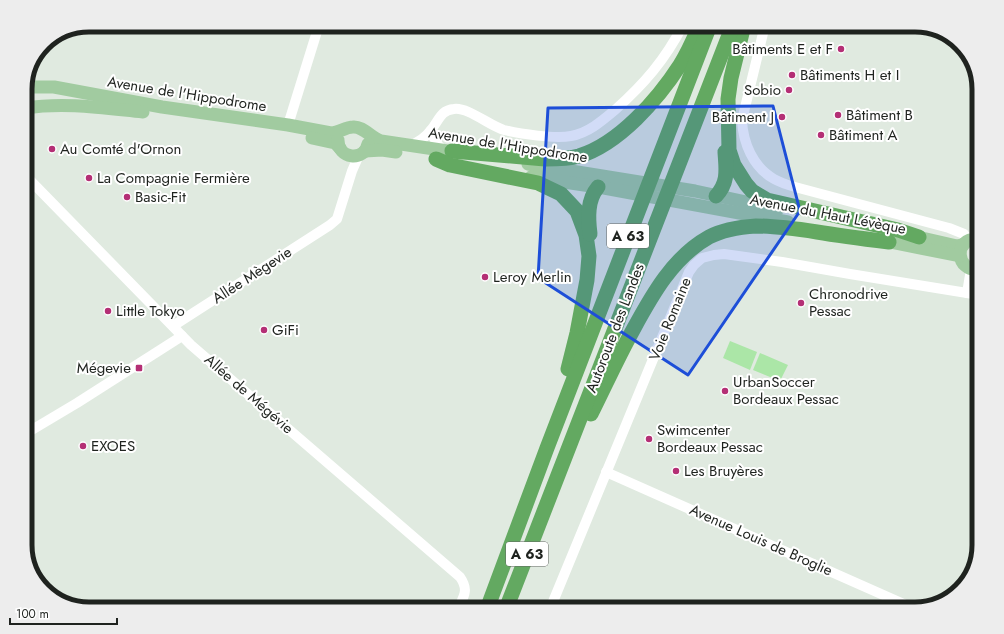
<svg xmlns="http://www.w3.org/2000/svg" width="1004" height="634" font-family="Jost,sans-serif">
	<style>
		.green { fill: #abe6a7 }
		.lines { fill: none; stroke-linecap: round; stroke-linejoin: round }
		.minor { stroke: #fff; stroke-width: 10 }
		.major { stroke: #a1cba0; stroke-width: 13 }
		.highway { stroke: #63a961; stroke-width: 15 }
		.marked { fill: #1d4ed8; fill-opacity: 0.2; stroke: #1d4ed8; stroke-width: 3; stroke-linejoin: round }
		.poi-dot { fill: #b42f75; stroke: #fff; stroke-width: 1.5 }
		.labels { text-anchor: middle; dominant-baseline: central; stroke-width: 4; stroke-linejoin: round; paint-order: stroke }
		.shield { fill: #fff; stroke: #626562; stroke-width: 1 }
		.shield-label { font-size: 14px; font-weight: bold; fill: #1f231f }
		.poi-label { font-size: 15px; fill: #1f231f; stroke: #fff; text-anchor: start }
		.street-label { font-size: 15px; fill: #1f231f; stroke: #fff }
		.rim { fill: none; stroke: #1f231f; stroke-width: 5 }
	</style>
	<rect width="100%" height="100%" fill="#e0eae0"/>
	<g class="green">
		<polygon points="730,341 757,352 750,370 723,358"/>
		<polygon points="760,353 788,365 780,381 753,370"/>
	</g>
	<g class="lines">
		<g class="minor">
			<path d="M765,25l-23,95c1,23 11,47 32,59 7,4 14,6 21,8l154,41 15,6 4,6"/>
			<polyline points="288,125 319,25"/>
			<path d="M431,130c3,9 5,15 13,20"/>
			<path d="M409,146c8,-3 17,-9 22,-16 8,-9 9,-20 23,-21 14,-2 36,17 50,21 16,4 51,9 67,6 17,-3 31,-15 44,-26 29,-26 50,-50 68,-85"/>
			<path d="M25,175l166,170 269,232c9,13 4,19 -2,32"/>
			<polyline points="967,293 979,295"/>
			<polyline points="173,326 330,225 337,219 352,171 359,155"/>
			<polyline points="25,434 77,403 182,336"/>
			<polyline points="606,472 915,609"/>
			<polyline points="550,609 689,272 694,265 702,258 714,255 724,254 782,262 850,274 967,293 971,269"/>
		</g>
		<g class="major">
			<path d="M25,87h29l108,20 126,18 43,8c8,0 14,-6 22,-6 10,-1 18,11 28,14l80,12"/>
			<path d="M25,108c40,-6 78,0 118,4"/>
			<polyline points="312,138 335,143 340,148"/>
			<path d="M338,140c0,19 26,22 30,4"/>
			<polyline points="365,151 382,150 396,152"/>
			<polyline points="528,164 695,191 778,209"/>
			<polyline points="531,177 604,188 788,222"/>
			<polyline points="909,235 957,246 963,245"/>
			<path d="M979,239c-27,-2 -23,34 0,30"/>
			<polyline points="880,240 960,256"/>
		</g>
		<g class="highway">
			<polyline points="744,25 731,78 728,99 729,150 734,165 746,184 752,191 767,200 898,230 919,237"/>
			<path d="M452,151l93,8c11,0 23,0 34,-3 40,-12 79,-57 101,-91 7,-11 13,-24 18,-36"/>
			<polyline points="436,159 450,165 538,183 561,194 577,211 586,235 589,256 587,280 577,333 568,369"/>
			<path d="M716,196c13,-14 10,-27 9,-44"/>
			<path d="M590,234c-2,-16 -3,-34 8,-47"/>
			<path d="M591,414c14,-28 27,-57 42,-84 19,-35 40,-73 76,-93 15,-8 32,-10 47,-11 21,0 41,3 61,6 24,4 48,7 72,10"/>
			<polyline points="487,609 547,448 710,25"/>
			<polyline points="506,609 733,25"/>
		</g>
	</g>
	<path class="marked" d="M773,106l27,105 -112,164 -150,-97 10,-170z"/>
	<g class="poi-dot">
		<circle cx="841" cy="49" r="4"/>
		<circle cx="792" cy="75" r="4"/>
		<circle cx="789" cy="90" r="4"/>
		<circle cx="838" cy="115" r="4"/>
		<circle cx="782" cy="117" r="4"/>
		<circle cx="821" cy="135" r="4"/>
		<circle cx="52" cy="149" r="4"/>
		<circle cx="89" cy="178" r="4"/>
		<circle cx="127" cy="197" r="4"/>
		<circle cx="485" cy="277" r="4"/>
		<circle cx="801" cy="303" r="4"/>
		<circle cx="108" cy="311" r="4"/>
		<circle cx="264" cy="330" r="4"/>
		<rect x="135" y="364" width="8" height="8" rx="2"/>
		<circle cx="725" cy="391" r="4"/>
		<circle cx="649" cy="439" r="4"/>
		<circle cx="83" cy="446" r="4"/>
		<circle cx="676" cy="471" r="4"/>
	</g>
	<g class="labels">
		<g class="shield">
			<rect x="607" y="224" width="42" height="24" rx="3"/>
			<rect x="506" y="542" width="42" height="24" rx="3"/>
		</g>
		<g class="shield-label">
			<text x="628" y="236">A 63</text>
			<text x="527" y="554">A 63</text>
		</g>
		<g class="poi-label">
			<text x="833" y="49" text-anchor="end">Bâtiments E et F</text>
			<text x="800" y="75">Bâtiments H et I</text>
			<text x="781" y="90" text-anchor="end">Sobio</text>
			<text x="846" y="115">Bâtiment B</text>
			<text x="774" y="117" text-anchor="end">Bâtiment J</text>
			<text x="829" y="135">Bâtiment A</text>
			<text x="60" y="149">Au Comté d'Ornon</text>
			<text x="97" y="178">La Compagnie Fermière</text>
			<text x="135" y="197">Basic-Fit</text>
			<text x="493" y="277">Leroy Merlin</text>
			<text x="809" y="294">Chronodrive<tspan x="809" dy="17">Pessac</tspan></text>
			<text x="116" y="311">Little Tokyo</text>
			<text x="272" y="330">GiFi</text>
			<text x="131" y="368" text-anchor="end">Mégevie</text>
			<text x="733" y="382">UrbanSoccer<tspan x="733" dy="17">Bordeaux Pessac</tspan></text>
			<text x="657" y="430">Swimcenter<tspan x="657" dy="17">Bordeaux Pessac</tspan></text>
			<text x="91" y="446">EXOES</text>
			<text x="684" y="471">Les Bruyères</text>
		</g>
		<g class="street-label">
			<text transform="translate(187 94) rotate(9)">Avenue de l'Hippodrome</text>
			<text transform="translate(508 145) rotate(9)">Avenue de l'Hippodrome</text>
			<text transform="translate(828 214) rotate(11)">Avenue du Haut Lévèque</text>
			<text transform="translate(252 275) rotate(-33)">Allée Mègevie</text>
			<text transform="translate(670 319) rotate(-68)">Voie Romaine</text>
			<text transform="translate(615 328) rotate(-69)">Autoroute des Landes</text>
			<text transform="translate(249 394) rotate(41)">Allée de Mégévie</text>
			<text transform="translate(761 540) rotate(24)">Avenue Louis de Broglie</text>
		</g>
	</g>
	<path d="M0 0H1004V634H0ZM89 32H915A57 57 0 0 1 972 89V545A57 57 0 0 1 915 602H89A57 57 0 0 1 32 545V89A57 57 0 0 1 89 32Z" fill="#ededed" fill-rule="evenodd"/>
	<path class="rim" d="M89 32H915A57 57 0 0 1 972 89V545A57 57 0 0 1 915 602H89A57 57 0 0 1 32 545V89A57 57 0 0 1 89 32Z"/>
	<path d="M10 618v6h107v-6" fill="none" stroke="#1f231f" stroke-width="2"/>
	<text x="16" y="618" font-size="12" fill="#1f231f" stroke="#ffffff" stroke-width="3" paint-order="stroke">100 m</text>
</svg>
